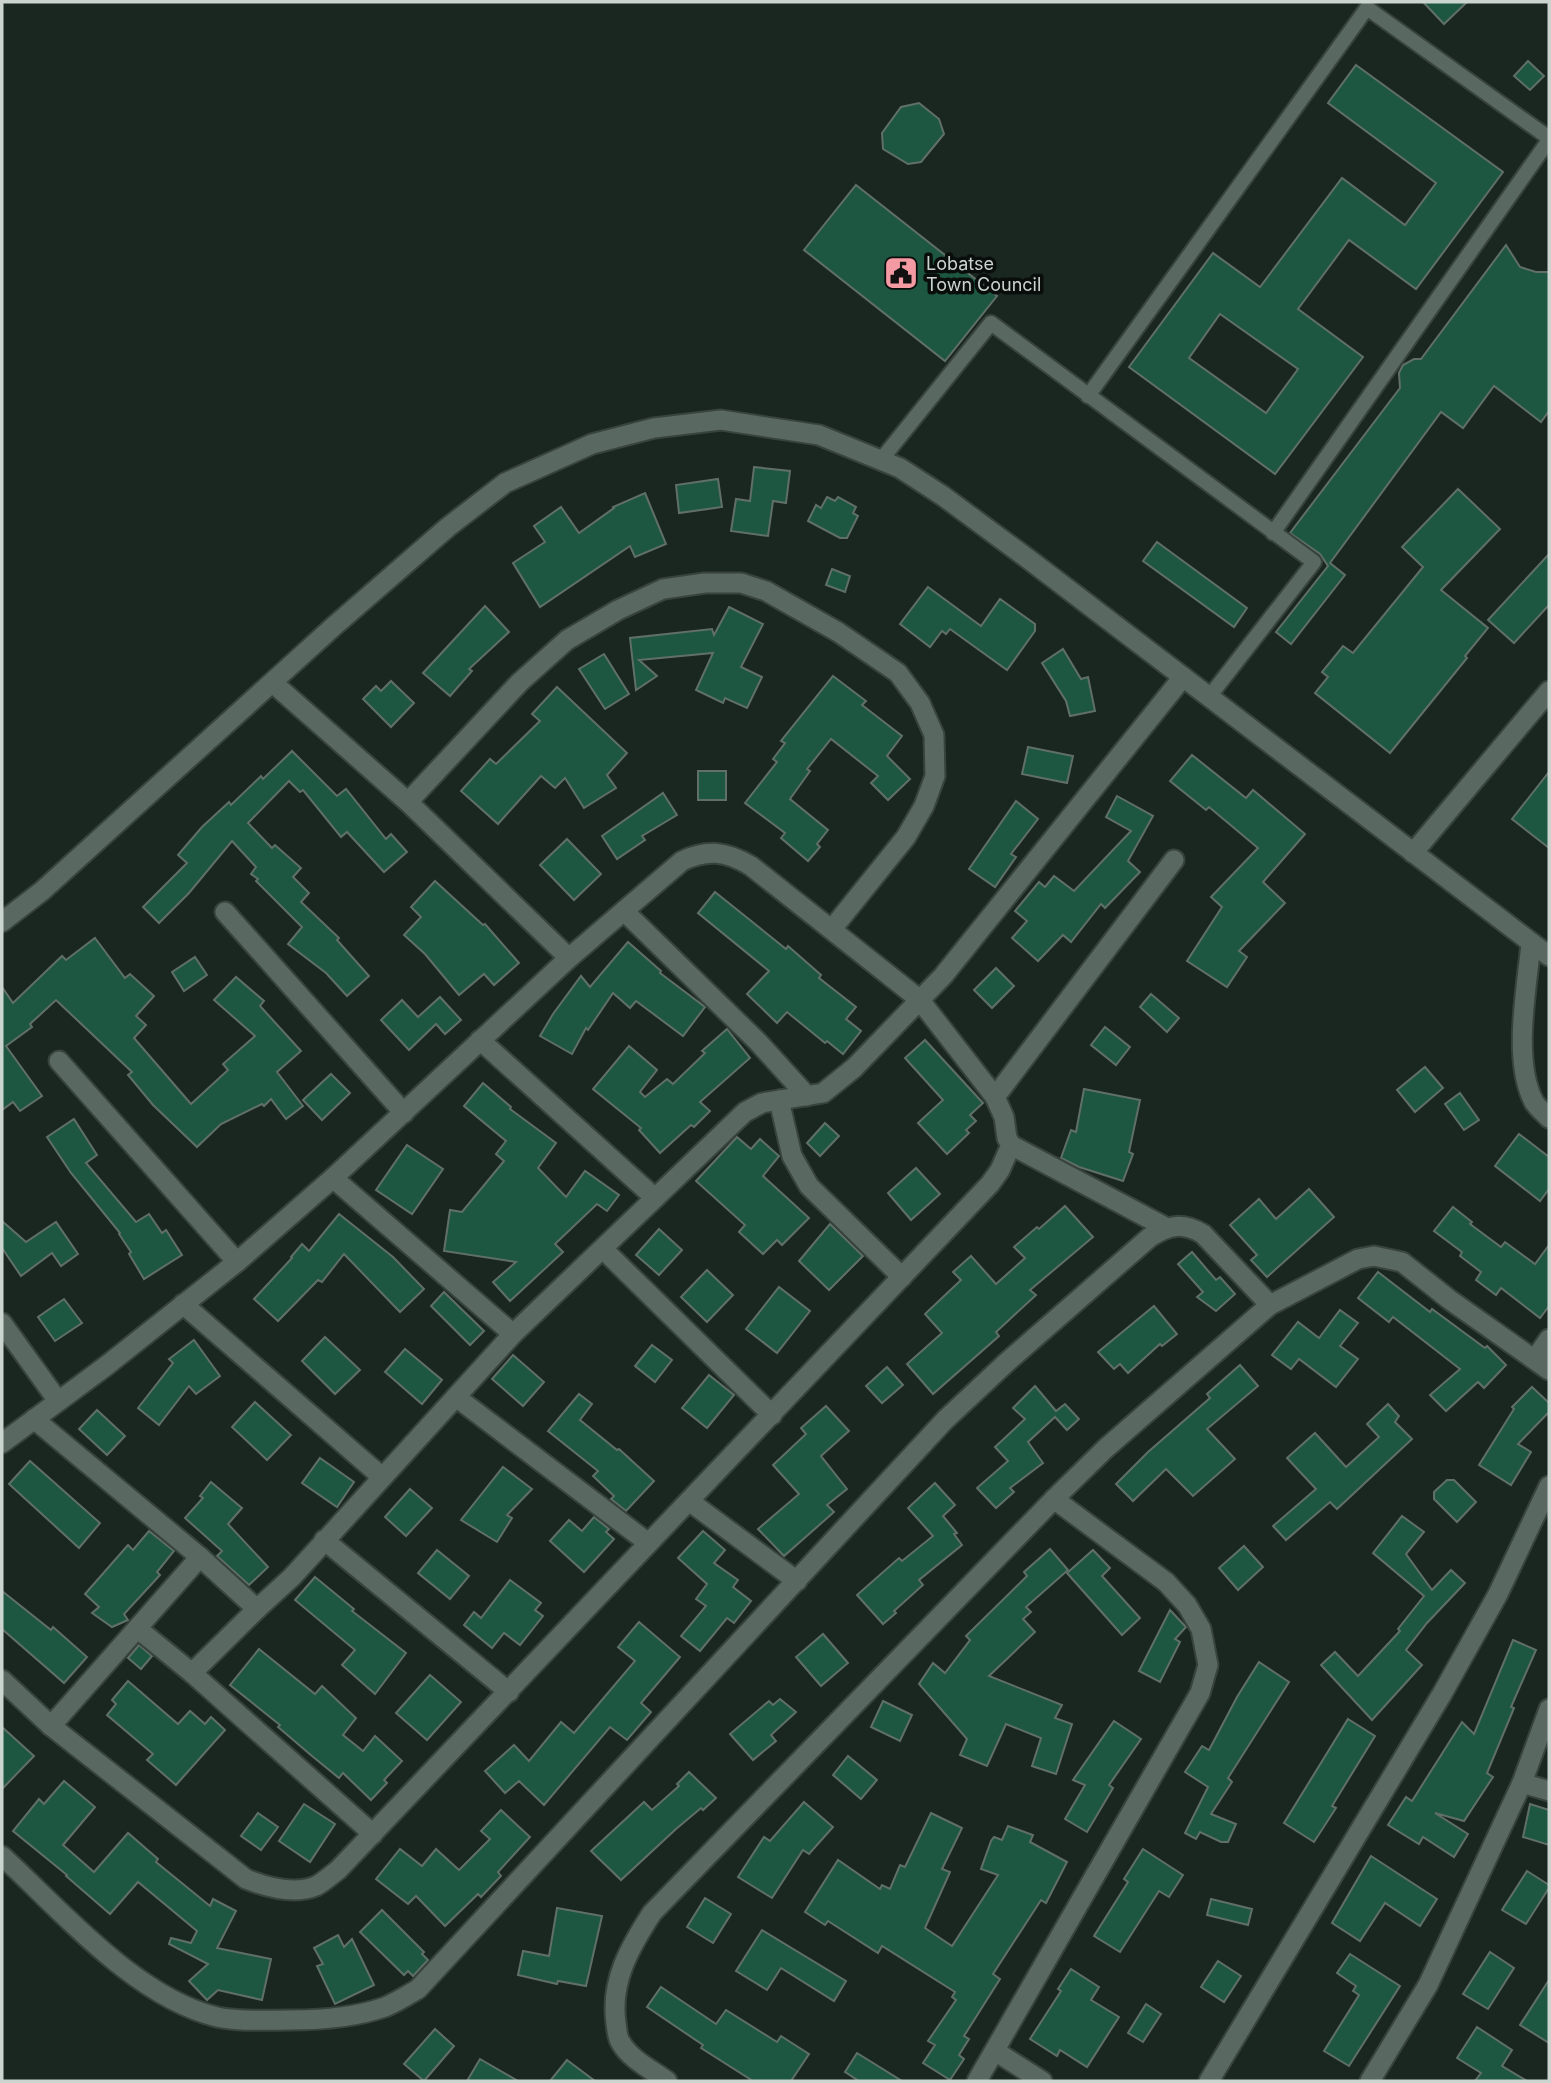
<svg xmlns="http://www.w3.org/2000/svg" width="1551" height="2083" font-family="Inter,sans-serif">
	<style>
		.building { fill: #1e5741; stroke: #606f68; stroke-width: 2; fill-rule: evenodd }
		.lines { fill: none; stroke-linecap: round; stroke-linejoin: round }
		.service-casing { stroke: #38433d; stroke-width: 18 }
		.minor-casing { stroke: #38433d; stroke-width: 23 }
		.tertiary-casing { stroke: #38433d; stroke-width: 23 }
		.service { stroke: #596861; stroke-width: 14 }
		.minor { stroke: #596861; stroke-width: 19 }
		.tertiary { stroke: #596861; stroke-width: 19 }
		.labels { text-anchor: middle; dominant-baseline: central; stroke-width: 7; stroke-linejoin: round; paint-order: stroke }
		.poi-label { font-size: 18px; fill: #ccd4d0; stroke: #090e0c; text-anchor: start }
	</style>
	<rect width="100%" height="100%" fill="#1a2721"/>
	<g class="building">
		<polygon points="1423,2 1467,2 1444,24"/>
		<polygon points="1528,61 1544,76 1530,90 1514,76"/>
		<path d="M1356,65l147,107 -87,117 -67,-49 -51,69 65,48 -88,117 -146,-107 84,-114 47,34 82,-109 63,47 31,-42 -108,-80zM1220,314l78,55 -32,44 -77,-55z"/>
		<polygon points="919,103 939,119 944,134 921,162 908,164 883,149 882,133 901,107"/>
		<polygon points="856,185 997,296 945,361 804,250"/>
		<polygon points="1506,245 1520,267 1536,272 1549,272 1549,411 1541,422 1494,386 1463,428 1441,412 1330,563 1345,575 1291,644 1276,632 1328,566 1320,554 1290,533 1400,388 1399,373 1403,365 1414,359 1421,359"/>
		<polygon points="754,467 790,471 786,503 773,501 768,536 731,531 736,499 750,501"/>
		<polygon points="718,479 722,507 679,513 676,485"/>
		<polygon points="1458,489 1500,529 1441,590 1488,628 1465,656 1467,658 1390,753 1315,693 1328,677 1322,672 1343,646 1353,653 1423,567 1402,547"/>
		<polygon points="645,493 666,544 635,557 630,546 540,607 513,563 545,542 534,526 561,507 579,533 614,508 613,507"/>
		<polygon points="827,497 835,501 838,497 856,507 853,513 858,516 847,538 840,538 808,521 816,505 821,508"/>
		<polygon points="1157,542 1247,608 1234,627 1143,561"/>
		<polygon points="1549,554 1549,605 1514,643 1488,620"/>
		<polygon points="832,569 850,576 845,592 826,585"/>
		<polygon points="928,587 981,626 1000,599 1035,624 1035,631 1007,670 950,629 946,634 942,631 930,647 900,624"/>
		<polygon points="485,606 509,632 469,669 472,671 450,696 423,673"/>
		<polygon points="729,607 763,624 741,667 762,677 747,708 725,698 723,703 696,690 713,653 639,660 657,676 636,690 630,638 712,629 714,635"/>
		<polygon points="1063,649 1081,679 1088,677 1095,711 1070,716 1066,701 1042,663"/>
		<polygon points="604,654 629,694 605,709 579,669"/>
		<polygon points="833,676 866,701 862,705 902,736 887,756 910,779 888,800 871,783 878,776 831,739 807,769 810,771 790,799 828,830 817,844 820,847 808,861 781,838 785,833 745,803 777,762 773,759 785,743 781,741"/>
		<polygon points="391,681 414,703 391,727 363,699 376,686 381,691"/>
		<polygon points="557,687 627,753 607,775 616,788 584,808 565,778 555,788 541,776 498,824 461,791 490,759 496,764 540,721 532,714"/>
		<polygon points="1028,747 1073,756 1067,783 1022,774"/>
		<polygon points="292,751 337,796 346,789 386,839 391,834 407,852 384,872 347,832 341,837 303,790 300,792 289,781 248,823 272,848 275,845 301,868 293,877 309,893 301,902 339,938 337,940 369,976 347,996 326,973 288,944 302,927 256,881 258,879 251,874 256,867 232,841 189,893 159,923 143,907 187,863 178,855 202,827 229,802 231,805 261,776 263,779"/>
		<polygon points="1192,755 1246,798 1253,790 1305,834 1263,882 1285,903 1239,951 1247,957 1227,987 1187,961 1222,907 1211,897 1258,848 1209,807 1206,810 1170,781"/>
		<rect x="698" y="771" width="28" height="29"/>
		<polygon points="1549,772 1549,848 1512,819"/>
		<polygon points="663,793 677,815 642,836 645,840 617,859 602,836"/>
		<polygon points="1117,796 1153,816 1128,861 1140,872 1105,908 1101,904 1071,942 1063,935 1038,961 1012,938 1027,921 1015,911 1039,882 1045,887 1054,876 1074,891 1131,831 1106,817"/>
		<polygon points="1016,801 1038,819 1011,854 1016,857 995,887 969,869"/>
		<polygon points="567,839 601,874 574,900 540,865"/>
		<polygon points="435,881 483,925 485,924 519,963 494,985 484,974 459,995 425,954 404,935 421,917 411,907"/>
		<polygon points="715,892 786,949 788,946 821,975 819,978 856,1007 846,1019 861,1031 843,1054 827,1041 825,1043 787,1012 777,1023 747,994 769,971 698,913"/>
		<polygon points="95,938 125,978 130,974 154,996 136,1016 146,1025 134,1038 191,1104 228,1070 223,1064 255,1036 214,1000 236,977 264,1001 260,1006 301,1051 277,1072 303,1106 286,1119 271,1099 264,1106 262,1104 221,1124 197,1147 153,1105 128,1075 132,1072 56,1000 30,1024 32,1027 6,1046 42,1096 20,1111 13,1102 2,1110 2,987 13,1003 62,956 66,960"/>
		<polygon points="628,942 661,971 660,973 705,1007 683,1036 636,1001 630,1008 613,993 588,1030 586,1028 572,1054 540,1036 553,1014 581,976 590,987"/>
		<polygon points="195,957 207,975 184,991 172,972"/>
		<polygon points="996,968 1014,986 992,1008 974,990"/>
		<polygon points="1151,994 1179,1018 1167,1032 1140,1007"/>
		<polygon points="440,997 461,1020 445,1034 436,1024 409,1050 381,1020 402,1000 418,1017"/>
		<polygon points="1105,1027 1130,1047 1116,1065 1091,1045"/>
		<polygon points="727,1029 750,1058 700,1102 710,1111 694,1127 691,1125 660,1153 639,1130 641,1128 593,1089 629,1046 657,1070 640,1092 645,1097 667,1079 673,1084 703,1055 705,1053 702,1051"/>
		<polygon points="925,1040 983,1103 970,1115 976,1121 966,1130 969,1133 947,1154 918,1123 943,1100 905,1058"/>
		<polygon points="1425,1067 1443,1088 1415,1112 1397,1090"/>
		<polygon points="331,1074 350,1093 322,1120 303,1100"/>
		<polygon points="483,1083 511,1107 510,1109 556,1143 538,1168 566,1197 585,1171 619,1195 607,1211 597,1204 555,1244 563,1252 510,1301 493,1282 516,1262 444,1251 450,1210 462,1212 504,1161 496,1154 506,1141 464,1106"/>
		<polygon points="1084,1089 1140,1100 1129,1152 1133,1154 1123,1181 1079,1167 1061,1158 1071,1130 1076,1132"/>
		<polygon points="1460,1093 1479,1120 1464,1130 1445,1104"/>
		<polygon points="74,1119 97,1155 86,1163 136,1222 149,1214 162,1233 166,1230 182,1255 144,1279 129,1254 131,1252 119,1234 120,1233 71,1173 47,1137"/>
		<polygon points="825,1123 839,1136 820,1156 807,1143"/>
		<polygon points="1519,1134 1549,1157 1549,1189 1540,1201 1495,1166"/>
		<polygon points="737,1137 751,1149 760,1139 779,1156 763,1176 809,1218 782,1245 777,1240 763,1254 739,1232 745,1225 696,1181"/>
		<polygon points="407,1145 443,1169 412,1214 376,1190"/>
		<polygon points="916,1168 940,1194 911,1220 888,1193"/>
		<polygon points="1309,1189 1334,1217 1267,1277 1251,1260 1257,1255 1230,1225 1259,1199 1276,1219"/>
		<polygon points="1065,1206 1093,1237 1030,1290 1036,1295 996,1332 999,1336 933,1394 907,1364 942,1333 925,1314 961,1280 953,1272 971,1256 996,1284 1025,1258 1014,1247 1037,1227 1039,1229"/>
		<polygon points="1453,1207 1472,1222 1470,1224 1501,1247 1505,1242 1535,1264 1549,1245 1549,1306 1540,1318 1501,1288 1496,1295 1476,1280 1481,1272 1460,1256 1462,1252 1434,1231"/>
		<polygon points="339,1214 393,1257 424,1289 400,1312 344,1254 322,1282 318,1280 278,1321 254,1299 292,1258 291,1257 302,1244 309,1251"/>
		<polygon points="2,1221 26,1242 56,1222 78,1254 61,1266 52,1253 21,1276 2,1248"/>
		<polygon points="830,1224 863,1256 829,1290 799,1261"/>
		<polygon points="659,1229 682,1250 659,1275 636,1255"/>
		<polygon points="1192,1252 1216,1280 1220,1277 1235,1294 1216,1311 1197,1297 1203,1292 1178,1264"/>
		<polygon points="707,1270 733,1295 707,1322 681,1297"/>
		<polygon points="1378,1272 1430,1312 1432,1309 1485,1348 1487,1346 1506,1365 1484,1388 1478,1382 1446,1411 1430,1395 1460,1369 1393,1317 1389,1322 1358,1298"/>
		<polygon points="779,1287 810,1311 777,1353 746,1329"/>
		<polygon points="444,1292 484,1331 470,1345 431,1306"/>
		<polygon points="64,1299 82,1323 55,1341 38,1317"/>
		<polygon points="1154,1306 1177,1334 1162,1346 1160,1344 1128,1373 1120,1364 1114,1369 1098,1352"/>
		<polygon points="1340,1310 1358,1323 1340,1346 1358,1359 1336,1387 1299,1359 1291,1369 1272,1355 1298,1322 1319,1338"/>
		<polygon points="325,1337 360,1370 335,1394 302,1361"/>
		<polygon points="194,1340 220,1376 196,1394 189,1386 159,1425 138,1408 173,1363 169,1359"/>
		<polygon points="652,1345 672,1360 655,1382 635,1366"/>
		<polygon points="405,1349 442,1380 422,1404 385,1372"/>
		<polygon points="513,1355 544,1382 523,1406 492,1379"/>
		<polygon points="1240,1365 1258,1386 1207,1429 1235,1459 1193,1496 1166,1469 1133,1501 1116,1484 1148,1452 1210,1398 1207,1394"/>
		<polygon points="887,1367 903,1385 882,1403 866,1386"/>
		<polygon points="709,1375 734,1395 707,1428 682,1408"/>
		<polygon points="1035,1386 1056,1411 1065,1404 1079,1419 1067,1430 1055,1417 1028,1442 1043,1463 1010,1488 1014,1492 996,1508 977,1488 1008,1461 995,1447 1025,1419 1013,1408"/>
		<polygon points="1532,1387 1549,1403 1549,1412 1518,1444 1531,1452 1511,1485 1479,1465 1514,1409 1512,1407"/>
		<polygon points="579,1394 592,1404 580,1420 617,1450 619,1449 654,1481 626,1511 611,1499 614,1496 593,1476 598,1471 548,1431"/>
		<polygon points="255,1402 291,1435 267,1460 232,1427"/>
		<polygon points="1388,1404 1399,1416 1395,1422 1412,1439 1337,1509 1330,1502 1286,1540 1273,1526 1316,1489 1287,1458 1315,1433 1346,1467 1379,1437 1367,1424"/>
		<polygon points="826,1406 849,1431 821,1456 847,1489 827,1505 834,1512 784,1556 758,1529 799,1494 773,1465 806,1434 801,1428"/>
		<polygon points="97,1410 125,1436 107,1455 79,1429"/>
		<polygon points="320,1458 354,1482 337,1507 302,1483"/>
		<polygon points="30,1461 100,1523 79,1548 9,1484"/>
		<polygon points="503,1467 532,1489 507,1515 512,1518 497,1542 461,1520"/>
		<polygon points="1447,1480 1454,1480 1476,1502 1457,1522 1434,1499 1434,1492"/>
		<polygon points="211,1482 242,1508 228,1524 268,1567 249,1585 217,1556 222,1551 185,1518 203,1498 200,1496"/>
		<polygon points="935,1483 955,1505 943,1516 957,1533 954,1534 962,1545 919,1580 923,1585 894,1611 896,1613 883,1624 857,1595 899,1558 902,1561 933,1536 908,1508"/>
		<polygon points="410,1489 432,1508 406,1536 385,1517"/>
		<polygon points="1402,1516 1424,1532 1406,1554 1432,1590 1451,1570 1465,1583 1427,1623 1406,1650 1422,1665 1372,1720 1321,1665 1335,1652 1358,1676 1400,1631 1398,1629 1424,1596 1373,1553"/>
		<polygon points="594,1517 609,1529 606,1532 614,1539 584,1572 550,1541 569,1520 582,1531"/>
		<polygon points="149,1531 174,1551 157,1572 160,1575 124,1614 128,1620 112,1627 92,1613 99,1607 85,1594 128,1545 133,1550"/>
		<polygon points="703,1531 725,1550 714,1563 738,1580 733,1587 751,1601 734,1623 727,1618 700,1651 681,1636 706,1606 696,1599 707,1584 678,1558"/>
		<polygon points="1244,1546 1263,1567 1238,1590 1219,1568"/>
		<polygon points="1050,1549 1068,1570 1026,1607 1031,1612 1023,1619 1035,1632 989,1676 1062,1705 1055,1718 1072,1724 1056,1774 1032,1766 1041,1738 1006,1724 987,1766 960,1755 967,1739 919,1684 933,1663 945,1673 970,1640 966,1636 1027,1576 1024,1572"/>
		<polygon points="437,1550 469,1576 450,1599 418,1573"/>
		<polygon points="1093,1550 1110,1568 1102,1576 1140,1618 1122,1635 1067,1573"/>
		<polygon points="315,1577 354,1609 352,1611 406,1653 375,1694 342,1665 355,1650 295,1600"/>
		<polygon points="510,1580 541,1603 535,1610 543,1616 520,1645 504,1633 492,1648 464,1625 474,1612 481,1618"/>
		<polygon points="2,1591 51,1630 53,1627 87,1657 64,1683 2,1629"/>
		<polygon points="1170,1610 1186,1627 1175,1639 1180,1642 1160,1682 1139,1671"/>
		<polygon points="639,1622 680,1657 641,1703 651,1712 627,1740 610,1727 544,1805 519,1781 505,1793 485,1771 514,1745 529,1761 561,1722 574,1733 635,1661 618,1647"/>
		<polygon points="823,1634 848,1663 821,1686 796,1657"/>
		<polygon points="1513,1640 1536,1650 1511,1707 1514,1708 1487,1773 1493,1777 1464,1821 1435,1813 1468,1834 1454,1857 1423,1837 1419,1844 1388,1825 1406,1797 1412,1801 1462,1722 1474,1734"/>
		<polygon points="139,1645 152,1656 141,1669 128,1658"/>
		<polygon points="259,1649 315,1694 322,1686 356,1718 343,1735 363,1751 375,1736 402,1761 384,1780 387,1783 371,1800 343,1773 339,1778 312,1756 278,1727 280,1725 230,1685"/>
		<polygon points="1259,1662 1289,1682 1228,1778 1232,1782 1211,1814 1236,1824 1228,1842 1221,1842 1200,1832 1196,1839 1185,1833 1208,1787 1185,1772 1202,1746 1209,1750 1237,1697"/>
		<polygon points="430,1675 461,1702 427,1740 396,1713"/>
		<polygon points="128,1681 178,1724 190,1711 205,1724 211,1717 225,1730 176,1785 147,1760 153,1754 107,1715 116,1704 112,1700"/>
		<polygon points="780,1699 796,1712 771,1735 776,1741 753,1760 730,1734 769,1701 773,1705"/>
		<polygon points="883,1701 912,1715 900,1741 871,1727"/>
		<polygon points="1348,1719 1375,1736 1332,1806 1336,1808 1314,1842 1284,1823"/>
		<polygon points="1114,1721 1141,1739 1109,1785 1113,1788 1087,1832 1065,1819 1085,1785 1073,1780"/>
		<polygon points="2,1727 34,1756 2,1789"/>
		<polygon points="848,1756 877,1780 861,1799 833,1775"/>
		<polygon points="689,1772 716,1798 703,1810 701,1808 676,1829 621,1880 591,1851 644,1802 652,1810 679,1786 677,1784"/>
		<polygon points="64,1781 95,1807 63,1845 94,1872 128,1833 158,1859 156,1862 210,1906 213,1899 236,1911 217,1948 271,1959 262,2000 218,1990 207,2000 189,1981 208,1964 169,1944 171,1938 191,1943 197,1931 138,1882 110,1914 66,1876 67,1875 13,1831 39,1799 44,1804"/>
		<polygon points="804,1802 833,1827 809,1854 803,1850 772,1898 738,1877 764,1837 770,1841"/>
		<polygon points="304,1804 335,1824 310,1862 279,1841"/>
		<polygon points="1530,1804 1549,1810 1549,1845 1523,1837"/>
		<polygon points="501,1810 530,1837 498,1872 501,1876 481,1897 478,1894 445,1926 416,1896 408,1904 376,1879 400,1849 422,1866 436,1849 459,1870 490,1839 481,1831"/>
		<polygon points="258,1813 278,1827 261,1850 241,1836"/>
		<polygon points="931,1813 962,1828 942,1869 950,1872 925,1928 952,1946 998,1875 981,1869 991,1841 994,1837 1002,1840 1008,1826 1033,1835 1030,1842 1067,1862 1046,1903 1041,1900 993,1974 1000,1979 964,2036 969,2039 959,2055 964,2059 950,2080 923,2063 935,2045 928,2041 956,2000 952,1997 955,1992 882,1946 878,1953 828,1921 825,1925 805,1912 838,1860 880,1889 882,1885 890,1889 900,1865 905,1867"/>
		<polygon points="1143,1849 1183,1875 1169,1897 1159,1891 1120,1952 1094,1936 1128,1882 1124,1879"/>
		<polygon points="1371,1856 1437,1899 1420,1926 1385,1903 1360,1941 1332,1923"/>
		<polygon points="1527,1871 1549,1885 1549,1888 1526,1924 1502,1910"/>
		<polygon points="705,1898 731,1914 713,1943 687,1927"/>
		<polygon points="1211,1899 1252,1909 1248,1925 1207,1915"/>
		<polygon points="557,1908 602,1916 586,1986 558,1981 557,1984 518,1975 523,1951 549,1956"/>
		<polygon points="382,1910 424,1952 422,1954 428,1960 413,1976 408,1971 404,1975 360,1932"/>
		<polygon points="762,1930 846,1981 834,2001 781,1968 767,1990 736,1971"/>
		<polygon points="338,1935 344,1947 352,1939 374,1985 335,2004 317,1966 323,1964 314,1948"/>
		<polygon points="1490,1952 1514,1968 1488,2009 1463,1994"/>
		<polygon points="1350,1954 1400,1986 1349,2066 1324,2051 1359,1995 1353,1991 1356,1986 1337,1973"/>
		<polygon points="1218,1961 1241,1976 1224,2002 1201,1987"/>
		<polygon points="1071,1969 1099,1987 1091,2000 1119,2017 1087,2067 1060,2050 1057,2056 1030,2039 1061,1991 1058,1989"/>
		<polygon points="1549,1980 1549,2043 1520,2025"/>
		<polygon points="661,1987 716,2024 726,2010 777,2042 781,2036 809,2054 791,2081 753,2081 701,2048 703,2045 647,2007"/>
		<polygon points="1146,2004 1161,2014 1143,2042 1128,2033"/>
		<polygon points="1477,2027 1512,2050 1502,2066 1527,2081 1475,2081 1481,2073 1457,2058"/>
		<polygon points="435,2029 454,2046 424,2081 404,2064"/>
		<polygon points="857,2053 902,2081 859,2081 845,2072"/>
		<polygon points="480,2059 518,2081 467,2081"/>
		<polygon points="567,2060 595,2081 550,2081"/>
	</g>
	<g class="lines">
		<g class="service-casing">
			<g id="service">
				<polyline points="1088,396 1367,8 1549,138"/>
				<polyline points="881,460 991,323 1314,562 1209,697"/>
				<polyline points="1273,533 1549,140"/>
			</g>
		</g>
		<g class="minor-casing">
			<g id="minor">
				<polyline points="273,683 408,802 569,958"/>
				<polyline points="408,802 520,682 567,640 618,610 663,589 705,583 741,583 766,591 838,632 898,673 920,703 934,735 935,776 924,806 906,837 832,929"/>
				<polyline points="1413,853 1549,691"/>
				<polyline points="624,911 758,1042 807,1096"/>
				<polyline points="225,912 404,1113"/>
				<path d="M1531,943c-4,45 -19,117 3,159 4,6 10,11 15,16"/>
				<polyline points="480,1040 655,1198"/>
				<polyline points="59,1061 237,1262"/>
				<polyline points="995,1097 1174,860"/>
				<polyline points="779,1100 792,1156 809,1186 902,1277"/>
				<polyline points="1011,1145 1165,1227"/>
				<polyline points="333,1178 513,1334"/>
				<polyline points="603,1249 772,1415"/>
				<polyline points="183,1304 382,1477"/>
				<polyline points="2,1323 58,1401"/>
				<polyline points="1535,1359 1549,1339"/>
				<polyline points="456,1397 647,1542"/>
				<polyline points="34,1419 200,1557 257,1609 292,1577 513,1334 745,1112 762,1103 823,1093 854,1068 943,976 1183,677"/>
				<path d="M2,1443l104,-77 131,-104 96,-84 236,-220 113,-97c25,-12 44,-10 69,5l168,133 76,98 9,20 3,21 4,7 -11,25 -10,14 -652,686c-7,5 -14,12 -22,16 -22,9 -50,1 -70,-7l-195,-153 -49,-46"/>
				<polyline points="689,1501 797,1581"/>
				<polyline points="324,1540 509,1692"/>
				<polyline points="138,1629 192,1673 373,1834"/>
				<polyline points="192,1673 257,1609"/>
				<polyline points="51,1726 200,1557"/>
				<polyline points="1522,1783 1549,1791"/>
				<path d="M2,1856c61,56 133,141 215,161 23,5 50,3 74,3 31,0 65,-3 94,-13 12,-5 23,-12 33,-18l527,-569 62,-58 143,-125c19,-12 32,-15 53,-3l67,71"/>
				<polyline points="995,2051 1042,2081"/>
				<path d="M667,2081c-15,-11 -37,-22 -46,-38 -4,-5 -4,-14 -5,-20 -6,-42 14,-76 36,-110l402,-414 51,-50 165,-144 88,-46 16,-3 28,6 48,38 99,70"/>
				<polyline points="977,2081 1200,1693 1208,1665 1201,1629 1187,1605 1166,1582 1054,1499"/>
				<polyline points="1209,2081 1442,1694 1498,1594 1549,1486"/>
				<polyline points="1370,2081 1428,1985 1522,1783 1549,1709"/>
			</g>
		</g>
		<g class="tertiary-casing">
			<polyline id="tertiary" points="2,922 42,891 333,627 448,527 505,483 592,444 654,428 721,420 819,435 900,468 943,496 1031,561 1549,956"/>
		</g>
		<use href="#service" class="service"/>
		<use href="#minor" class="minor"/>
		<use href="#tertiary" class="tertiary"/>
	</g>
	<defs>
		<g id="civic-square" transform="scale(1.75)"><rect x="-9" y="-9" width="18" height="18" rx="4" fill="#f49aa2" stroke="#090e0c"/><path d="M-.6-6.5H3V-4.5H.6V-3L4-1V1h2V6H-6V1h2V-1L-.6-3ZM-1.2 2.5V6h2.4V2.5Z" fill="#111"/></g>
	</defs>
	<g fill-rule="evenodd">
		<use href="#civic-square" x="901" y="273"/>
	</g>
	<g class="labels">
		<g class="poi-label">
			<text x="926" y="263">Lobatse<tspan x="926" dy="21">Town Council</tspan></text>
		</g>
	</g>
	<rect width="1551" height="2083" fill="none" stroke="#ccd4d0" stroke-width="7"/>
</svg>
